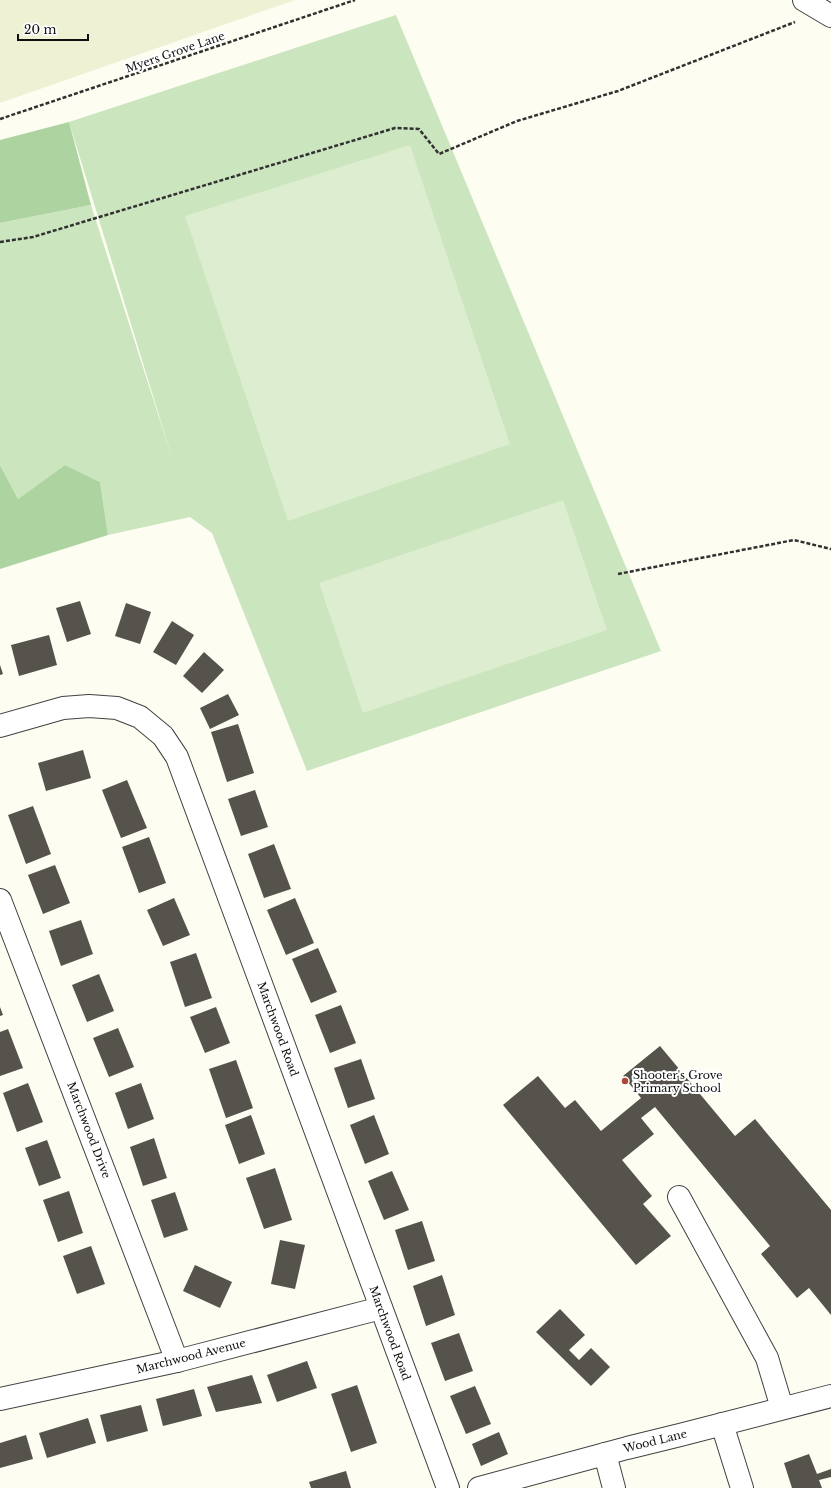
<svg xmlns="http://www.w3.org/2000/svg" width="831" height="1488" font-family="'Libre Baskerville',serif">
	<style>
		.farmland { fill: #eef1d4 }
		.green { fill: #cbe5bf }
		.forest { fill: #add4a0 }
		.pitch { fill: #ddedcf }
		.building { fill: #56524c }
		.lines { fill: none; stroke-linecap: round; stroke-linejoin: round }
		.minor-casing { stroke: #424242; stroke-width: 24 }
		.path { stroke: #313131; stroke-width: 2.5; stroke-dasharray: 4 2; stroke-linecap: butt }
		.minor { stroke: #fff; stroke-width: 22 }
		.poi-dot { fill: #af4736; stroke: #fff; stroke-width: 1.5 }
		.labels { text-anchor: middle; dominant-baseline: central; stroke-width: 4; stroke-linejoin: round; paint-order: stroke }
		.street-label { font-size: 11px; fill: #0f0f0f; stroke: #fff }
		.poi-label { font-size: 11px; fill: #0f0f0f; stroke: #fff; text-anchor: start }
	</style>
	<rect width="100%" height="100%" fill="#fdfdf2"/>
	<polygon class="farmland" points="0,0 295,0 0,103"/>
	<polygon class="green" points="396,15 661,651 307,771 212,533 190,517 108,535 100,482 65,465 18,499 0,465 0,223 91,205 173,461 69,122"/>
	<g class="forest">
		<polygon points="69,122 91,205 0,223 0,140"/>
		<polygon points="0,465 18,499 65,465 100,482 108,535 0,569"/>
	</g>
	<g class="pitch">
		<polygon points="410,145 510,444 288,521 185,216"/>
		<polygon points="563,500 607,630 363,713 319,583"/>
	</g>
	<g class="building">
		<polygon points="80,601 91,634 67,642 56,608"/>
		<polygon points="126,603 151,612 140,644 115,636"/>
		<polygon points="172,621 194,635 176,665 153,652"/>
		<polygon points="49,635 57,665 19,676 11,645"/>
		<polygon points="204,652 224,670 202,693 183,676"/>
		<polygon points="0,665 3,674 0,675"/>
		<polygon points="228,694 239,715 210,729 200,708"/>
		<polygon points="238,724 254,773 227,782 211,732"/>
		<polygon points="83,750 91,778 46,791 38,763"/>
		<polygon points="127,780 147,828 121,838 102,790"/>
		<polygon points="255,790 268,827 241,836 228,799"/>
		<polygon points="33,806 51,854 26,864 8,815"/>
		<polygon points="149,837 166,883 139,893 122,847"/>
		<polygon points="274,844 291,889 264,898 248,854"/>
		<polygon points="55,865 70,903 43,914 28,875"/>
		<polygon points="174,898 190,935 163,946 147,910"/>
		<polygon points="295,898 314,943 286,955 267,910"/>
		<polygon points="81,920 93,954 61,966 49,931"/>
		<polygon points="318,948 337,992 311,1003 292,959"/>
		<polygon points="196,953 212,998 185,1007 170,962"/>
		<polygon points="99,974 114,1011 87,1022 72,985"/>
		<polygon points="341,1005 356,1043 330,1053 315,1015"/>
		<polygon points="0,1007 3,1015 0,1016"/>
		<polygon points="216,1007 230,1043 205,1053 190,1017"/>
		<polygon points="118,1028 134,1067 109,1077 93,1038"/>
		<polygon points="8,1029 23,1068 0,1076 0,1032"/>
		<polygon points="660,1046 735,1136 755,1119 831,1210 831,1315 809,1288 797,1298 761,1254 770,1246 655,1107 641,1118 654,1134 622,1160 652,1196 643,1204 671,1236 636,1265 503,1105 538,1076 565,1108 575,1100 601,1131 641,1098 623,1076"/>
		<polygon points="361,1059 375,1099 348,1108 334,1068"/>
		<polygon points="236,1060 253,1108 226,1118 209,1069"/>
		<polygon points="28,1083 43,1122 17,1132 3,1093"/>
		<polygon points="141,1083 154,1119 128,1129 115,1093"/>
		<polygon points="251,1115 265,1154 239,1164 225,1125"/>
		<polygon points="374,1115 389,1154 365,1164 350,1125"/>
		<polygon points="154,1138 167,1178 143,1186 130,1147"/>
		<polygon points="47,1140 61,1178 39,1186 25,1148"/>
		<polygon points="275,1168 292,1220 264,1229 246,1178"/>
		<polygon points="392,1171 409,1210 384,1220 368,1181"/>
		<polygon points="69,1191 83,1233 58,1242 43,1200"/>
		<polygon points="175,1192 188,1230 164,1238 151,1200"/>
		<polygon points="422,1221 435,1261 408,1270 395,1230"/>
		<polygon points="280,1240 305,1245 295,1289 271,1284"/>
		<polygon points="91,1246 105,1284 77,1294 63,1256"/>
		<polygon points="195,1265 232,1282 220,1308 183,1291"/>
		<polygon points="442,1275 455,1315 426,1326 413,1286"/>
		<polygon points="560,1309 585,1335 569,1350 579,1360 591,1348 610,1367 591,1386 536,1332"/>
		<polygon points="459,1333 473,1371 445,1381 431,1343"/>
		<polygon points="307,1361 317,1388 277,1402 267,1375"/>
		<polygon points="252,1375 262,1403 216,1412 207,1387"/>
		<polygon points="357,1385 377,1443 351,1452 331,1394"/>
		<polygon points="475,1386 491,1424 466,1434 450,1396"/>
		<polygon points="194,1389 202,1416 163,1426 156,1399"/>
		<polygon points="141,1405 148,1431 107,1442 100,1415"/>
		<polygon points="88,1418 96,1443 47,1458 39,1433"/>
		<polygon points="499,1432 508,1454 481,1466 472,1444"/>
		<polygon points="26,1435 33,1459 0,1468 0,1443"/>
		<polygon points="809,1454 817,1474 831,1469 831,1477 819,1480 822,1488 792,1488 784,1463"/>
		<polygon points="346,1471 351,1488 311,1488 309,1482"/>
	</g>
	<g class="lines">
		<g class="minor-casing">
			<g id="minor">
				<polyline points="804,0 831,16"/>
				<polyline points="0,726 63,708 89,706 117,708 140,717 163,736 177,757 448,1488"/>
				<polyline points="0,900 177,1361"/>
				<polyline points="679,1197 767,1358 782,1408"/>
				<polyline points="0,1399 177,1361 381,1308"/>
				<polyline points="722,1424 742,1488"/>
				<polyline points="605,1454 614,1488"/>
				<polyline points="479,1488 627,1448 680,1435 831,1396"/>
			</g>
		</g>
		<g class="path">
			<polyline points="0,119 355,0"/>
			<polyline points="0,242 33,237 395,128 419,129 439,154 517,121 618,91 795,22"/>
			<polyline points="618,574 794,540 831,549"/>
		</g>
		<use href="#minor" class="minor"/>
	</g>
	<circle class="poi-dot" cx="625" cy="1081" r="4"/>
	<g class="labels">
		<g class="street-label">
			<text transform="translate(175 52) rotate(-19)">Myers Grove Lane</text>
			<text transform="translate(278 1029) rotate(70)">Marchwood Road</text>
			<text transform="translate(89 1130) rotate(69)">Marchwood Drive</text>
			<text transform="translate(390 1333) rotate(70)">Marchwood Road</text>
			<text transform="translate(191 1356) rotate(-14)">Marchwood Avenue</text>
			<text transform="translate(655 1441) rotate(-14)">Wood Lane</text>
		</g>
		<g class="poi-label">
			<text x="633" y="1075">Shooter's Grove<tspan x="633" dy="13">Primary School</tspan></text>
		</g>
	</g>
	<path d="M18 34v6h70v-6" fill="none" stroke="#0f0f0f" stroke-width="2"/>
	<text x="24" y="34" font-size="12" fill="#0f0f0f" stroke="#ffffff" stroke-width="3" paint-order="stroke">20 m</text>
</svg>
